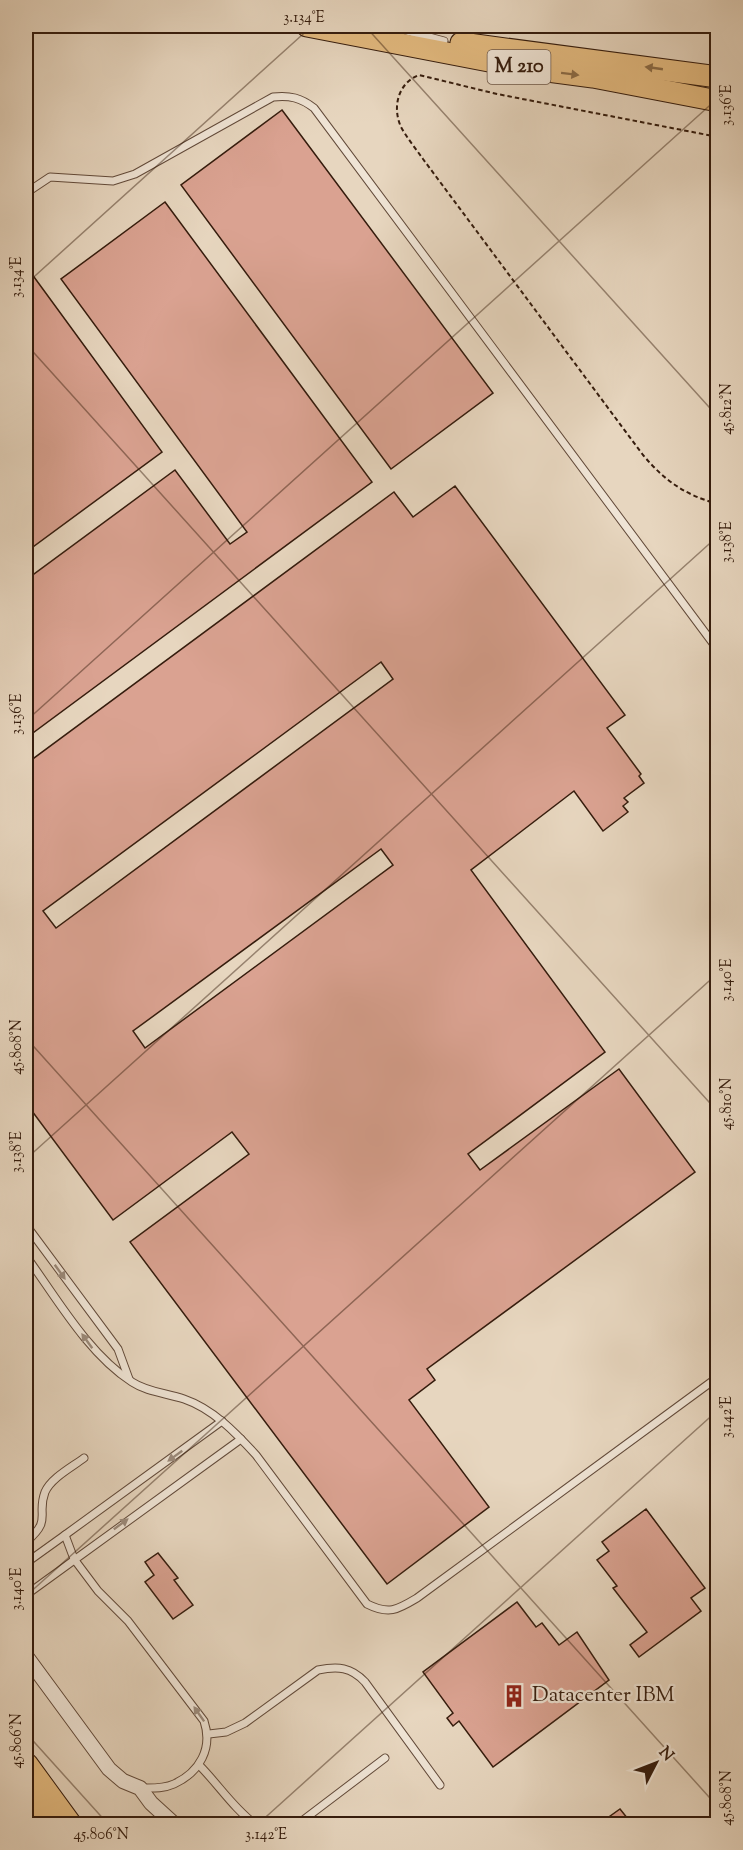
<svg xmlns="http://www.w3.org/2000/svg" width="743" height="1850" font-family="'Sorts Mill Goudy',serif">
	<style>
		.building { fill: #daa291; stroke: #351c0d; stroke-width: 1.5; fill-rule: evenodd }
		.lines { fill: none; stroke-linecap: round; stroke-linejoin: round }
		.service-casing { stroke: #624a3a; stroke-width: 9 }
		.minor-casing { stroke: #624a3a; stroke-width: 16 }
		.primary-casing { stroke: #351c0d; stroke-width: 23 }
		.motorway-casing { stroke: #351c0d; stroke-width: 26 }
		.path { stroke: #351c0d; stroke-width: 2; stroke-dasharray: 4.5 3; stroke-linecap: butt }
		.service { stroke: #efe4d5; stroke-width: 7 }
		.minor { stroke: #efe4d5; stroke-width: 14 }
		.primary { stroke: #e4bb80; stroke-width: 21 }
		.motorway { stroke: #e4bb80; stroke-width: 24 }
		.oneway { fill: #8c6c46 }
		.oneway2 { fill: #9b8a7b }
		.ticks { fill: none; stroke: #351c0d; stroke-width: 1.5; stroke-opacity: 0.45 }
		.labels { text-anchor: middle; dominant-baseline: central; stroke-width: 4.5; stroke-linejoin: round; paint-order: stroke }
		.shield { fill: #efe4d5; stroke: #6d5849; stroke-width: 1.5 }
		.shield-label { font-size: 20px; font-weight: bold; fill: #351c0d }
		.poi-label { font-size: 21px; fill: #351c0d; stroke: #efe4d5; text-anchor: start }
		.neatline { fill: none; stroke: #351c0d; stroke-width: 2 }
		.ticks-label { font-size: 15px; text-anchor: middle; fill: #351c0d }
	</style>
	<rect width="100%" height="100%" fill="#e7d6bf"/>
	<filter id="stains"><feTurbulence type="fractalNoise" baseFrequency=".00333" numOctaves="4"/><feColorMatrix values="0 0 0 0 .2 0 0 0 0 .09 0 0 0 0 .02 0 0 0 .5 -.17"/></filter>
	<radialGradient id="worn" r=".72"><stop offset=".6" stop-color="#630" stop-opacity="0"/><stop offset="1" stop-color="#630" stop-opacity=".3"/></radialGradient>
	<g class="building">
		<polygon points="282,110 493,393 391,469 181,185"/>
		<polygon points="165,202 372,482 26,738 26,580 175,470 230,544 247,532 61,279"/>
		<polygon points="26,266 162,452 26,552"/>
		<path d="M455,486l170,229 -18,13 34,46 -2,2 5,7 -20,15 4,4 -5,4 5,6 -25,19 -29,-40 -103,79 134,182 -137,102 12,16 139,-101 76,103 -268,197 8,11 -26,20 80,107 -102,77 -257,-342 119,-88 -17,-22 -119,88 -87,-117v-339l368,-272 19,25zM381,662l12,17 -337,249 -13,-17zM381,849l12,16 -248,183 -12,-17z"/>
		<polygon points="646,1509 705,1588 691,1598 701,1611 639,1657 630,1645 647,1632 613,1588 617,1586 597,1560 609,1551 602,1542"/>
		<polygon points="158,1553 178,1578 174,1580 193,1605 173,1619 145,1582 154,1575 145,1562"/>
		<polygon points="517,1602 536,1627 542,1623 559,1645 577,1632 609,1680 493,1767 459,1721 453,1726 447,1718 453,1713 423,1672"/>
		<polygon points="620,1809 632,1824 599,1824"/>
	</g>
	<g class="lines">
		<g class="service-casing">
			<g id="service">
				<polyline points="388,26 444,41"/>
				<path d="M26,193l24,-16 63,4 22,-7 138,-77c17,-2 28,1 41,11l404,542"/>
				<polyline points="26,1225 118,1349 129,1379"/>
				<path d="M26,1256c30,41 62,98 106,126 15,10 34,11 52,17 29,10 51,33 72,56l111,149c22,11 30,6 50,-6l301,-221"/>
				<polyline points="65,1535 222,1421"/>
				<path d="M26,1542c27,-23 10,-26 19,-50 6,-14 27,-25 39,-34"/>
				<path d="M26,1563l39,-28 9,24 24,32 30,30 76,100c9,27 -4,51 -30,63 -11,5 -23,4 -34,4"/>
				<polyline points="26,1595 241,1439"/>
				<path d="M209,1734l17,-2 19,-9 73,-53c20,-4 33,-3 47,12l75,103"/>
				<path d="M199,1765c19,19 35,44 56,59"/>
				<polyline points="298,1824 385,1758"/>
			</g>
		</g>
		<g class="minor-casing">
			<polyline id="minor" points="26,1656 109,1769 123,1781 140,1788 151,1803 174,1824"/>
		</g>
		<g class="primary-casing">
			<g id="primary">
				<polyline points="307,26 525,68 593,77 718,101"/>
				<polyline points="461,43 718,77"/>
			</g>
		</g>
		<g class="motorway-casing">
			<g id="motorway">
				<polyline points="26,1765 69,1824"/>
				<polyline points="26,1802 42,1824"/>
			</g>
		</g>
		<path class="path" d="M718,137l-221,-43 -78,-19c-21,8 -27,32 -18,52 6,11 15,22 22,32l220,296c22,26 42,40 75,49"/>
		<use href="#service" class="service"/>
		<use href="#minor" class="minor"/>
		<use href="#primary" class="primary"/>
		<use href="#motorway" class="motorway"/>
	</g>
	<defs><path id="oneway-solid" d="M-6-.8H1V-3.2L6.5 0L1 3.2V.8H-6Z" transform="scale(1.5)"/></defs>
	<g class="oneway">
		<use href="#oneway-solid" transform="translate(654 68) rotate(-172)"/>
		<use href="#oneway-solid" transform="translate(570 74) rotate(7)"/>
	</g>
	<g class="oneway2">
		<use href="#oneway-solid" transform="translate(60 1272) rotate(54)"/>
		<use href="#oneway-solid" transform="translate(87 1341) rotate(-126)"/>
		<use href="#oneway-solid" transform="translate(175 1456) rotate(144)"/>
		<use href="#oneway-solid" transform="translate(121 1524) rotate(-37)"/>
		<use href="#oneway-solid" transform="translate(199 1714) rotate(-125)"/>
	</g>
	<path class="ticks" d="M365,26l353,391M26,284l286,-258M26,344l692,768M26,721l692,-623M26,1038l692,769M26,1159l692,-623M26,1596l692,-623M26,1733l82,91M258,1824l460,-414"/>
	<defs>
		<g id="building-bare" transform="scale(1.8)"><path d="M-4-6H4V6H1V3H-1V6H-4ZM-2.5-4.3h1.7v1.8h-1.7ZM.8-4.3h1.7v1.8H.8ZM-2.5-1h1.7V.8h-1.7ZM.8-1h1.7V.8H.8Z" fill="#8f2418" stroke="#efe4d5" stroke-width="2.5" paint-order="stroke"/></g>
	</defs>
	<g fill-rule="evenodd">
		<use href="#building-bare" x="514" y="1696"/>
	</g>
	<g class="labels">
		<rect class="shield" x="487.5" y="50" width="63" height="34" rx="4.5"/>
		<g class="shield-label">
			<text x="519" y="67">M 210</text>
		</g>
		<g class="poi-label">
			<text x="532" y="1696">Datacenter IBM</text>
		</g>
	</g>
	<rect width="743" height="1850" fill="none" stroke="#e7d6bf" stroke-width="66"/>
	<g transform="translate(656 1763) rotate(48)" stroke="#efe4d5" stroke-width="4.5" paint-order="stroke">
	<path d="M0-4.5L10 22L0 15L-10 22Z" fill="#351c0d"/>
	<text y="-9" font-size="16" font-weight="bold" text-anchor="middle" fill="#351c0d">N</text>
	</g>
	<rect x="33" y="33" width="677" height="1784" class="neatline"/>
	<g class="ticks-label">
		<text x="304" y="22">3.134°E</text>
		<text transform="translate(726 105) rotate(-90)" y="5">3.136°E</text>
		<text transform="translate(16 277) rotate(-90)" y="5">3.134°E</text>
		<text transform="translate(726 409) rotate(-90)" y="5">45.812°N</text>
		<text transform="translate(726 542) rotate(-90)" y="5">3.138°E</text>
		<text transform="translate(16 714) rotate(-90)" y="5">3.136°E</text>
		<text transform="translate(726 980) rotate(-90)" y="5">3.140°E</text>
		<text transform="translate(16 1047) rotate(-90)" y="5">45.808°N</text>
		<text transform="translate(726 1104) rotate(-90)" y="5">45.810°N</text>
		<text transform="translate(16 1152) rotate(-90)" y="5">3.138°E</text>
		<text transform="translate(726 1417) rotate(-90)" y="5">3.142°E</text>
		<text transform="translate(16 1589) rotate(-90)" y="5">3.140°E</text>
		<text transform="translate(16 1741) rotate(-90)" y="5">45.806°N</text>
		<text transform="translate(726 1798) rotate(-90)" y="5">45.808°N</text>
		<text x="101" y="1839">45.806°N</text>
		<text x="266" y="1839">3.142°E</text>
	</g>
	<rect width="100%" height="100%" filter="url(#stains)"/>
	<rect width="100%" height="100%" fill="url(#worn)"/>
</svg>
